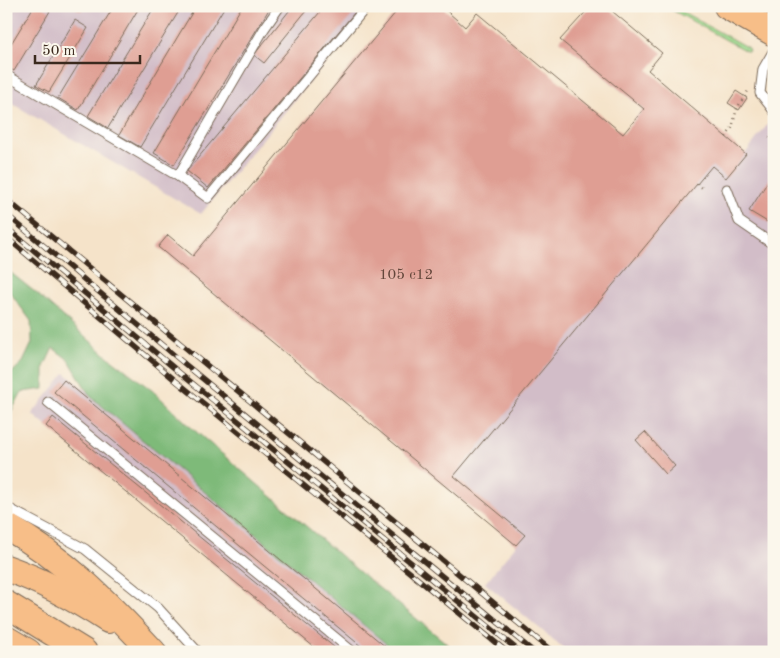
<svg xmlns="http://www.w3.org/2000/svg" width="780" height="658" font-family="'Old Standard TT',serif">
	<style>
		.industrial { fill: #d2bdc8 }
		.green { fill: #9eda8e; stroke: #6c8256 }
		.forest { fill: #7eba79; stroke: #5c724c }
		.building { fill: #df9e93 }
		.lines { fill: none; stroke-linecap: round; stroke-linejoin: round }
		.lane-casing { stroke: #7c6b5a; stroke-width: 11 }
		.primary-casing { stroke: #7c6b5a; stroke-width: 28 }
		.path { stroke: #7c6b5a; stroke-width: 2.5; stroke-dasharray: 1 4; stroke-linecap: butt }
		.lane { stroke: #fff; stroke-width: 9 }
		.primary { stroke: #f7be88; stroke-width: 26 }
		.rail-casing { stroke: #3b2a1e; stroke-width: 5.5 }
		.rail { stroke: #fbf7ec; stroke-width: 4; stroke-dasharray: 11; stroke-linecap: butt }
		.labels { text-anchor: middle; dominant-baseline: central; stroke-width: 4; stroke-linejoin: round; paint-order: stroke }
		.number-label { font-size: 15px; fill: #64473b }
	</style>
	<rect width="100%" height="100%" fill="#fbf7ec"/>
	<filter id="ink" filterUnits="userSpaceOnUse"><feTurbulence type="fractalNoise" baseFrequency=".02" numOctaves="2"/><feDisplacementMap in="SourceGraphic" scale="10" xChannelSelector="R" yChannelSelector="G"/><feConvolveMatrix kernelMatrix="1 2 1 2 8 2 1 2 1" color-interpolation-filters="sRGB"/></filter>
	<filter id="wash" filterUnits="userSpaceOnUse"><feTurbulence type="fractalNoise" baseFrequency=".0096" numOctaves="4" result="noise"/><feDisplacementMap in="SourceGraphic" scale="20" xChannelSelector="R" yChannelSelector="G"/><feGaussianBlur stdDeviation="1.12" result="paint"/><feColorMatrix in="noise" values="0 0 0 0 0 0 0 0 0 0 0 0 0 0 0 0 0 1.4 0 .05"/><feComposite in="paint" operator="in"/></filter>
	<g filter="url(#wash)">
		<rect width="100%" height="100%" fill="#f5e3c9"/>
		<g class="industrial">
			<polygon points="6,6 372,6 201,214 6,100"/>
			<polygon points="401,6 441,6 465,27 623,134 643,109 560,40 591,6 606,6 662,53 648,70 745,154 774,116 774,652 568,652 485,583 516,545 158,247 168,235 193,256"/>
			<polygon points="65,373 400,652 320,652 46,426 32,414"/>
		</g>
		<polygon class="green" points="665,6 672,6 748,48 749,51 746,51"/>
		<polygon class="forest" points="6,269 35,292 106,355 153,391 192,428 356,569 457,652 396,652 90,396 69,360 53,348 44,367 44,389 22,392 12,410 6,428 6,378 23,362 32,343 31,321 6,287"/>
		<g id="blocks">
			<g class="building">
				<polygon points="34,6 41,6 50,11 14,71 6,67 6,52"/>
				<polygon points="72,6 84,6 81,11"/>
				<polygon points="114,6 140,6 78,110 58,98"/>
				<polygon points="155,6 182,6 108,128 88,116"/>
				<polygon points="196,6 225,6 140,147 119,135"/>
				<polygon points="242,6 271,6 174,165 154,153"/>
				<polygon points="293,6 310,6 264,63 254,55"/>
				<polygon points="325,6 360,6 208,188 187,171"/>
				<polygon points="401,6 441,6 465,27 477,13 623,134 644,109 560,40 591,6 606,6 662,53 648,70 746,154 726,178 712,166 454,476 525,535 516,545 158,247 168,235 193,256"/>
				<polygon points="75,20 88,28 49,92 36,85"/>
				<polygon points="736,91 747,98 739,110 728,103"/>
				<polygon points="774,172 774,226 749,211"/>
				<polygon points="64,380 392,652 368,652 54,392"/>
				<polygon points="53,417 340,652 320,652 46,426"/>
				<polygon points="645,432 675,466 666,474 636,440"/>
			</g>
		</g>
	</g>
	<g filter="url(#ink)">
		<use href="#blocks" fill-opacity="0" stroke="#7c6b5a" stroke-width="1"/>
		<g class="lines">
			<g class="lane-casing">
				<g id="lane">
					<polyline points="774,50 763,69 760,93 774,111"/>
					<polyline points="6,75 178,176 264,29 280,6"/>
					<polyline points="178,176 208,198 367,6"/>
					<polyline points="727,189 739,221 774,245"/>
					<polyline points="48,402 353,652"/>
					<polyline points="6,507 85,549 158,608 198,652"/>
				</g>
			</g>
			<g class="primary-casing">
				<g id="primary">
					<polyline points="727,6 774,33"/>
					<path d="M6,526c60,34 100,76 147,126"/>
					<path d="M6,568c37,13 70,31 102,52"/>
					<polyline points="6,604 84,652"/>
					<polyline points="6,639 28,652"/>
				</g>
			</g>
			<g class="path">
				<polyline points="726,137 732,128 737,108 748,91"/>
				<polyline points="769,137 774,140"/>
				<polyline points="697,184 705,190"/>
			</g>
			<use href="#lane" class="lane"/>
			<use href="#primary" class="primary"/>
			<g class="rail-casing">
				<g id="rail">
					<polyline points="6,199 553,652"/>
					<polyline points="6,214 186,365 534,652"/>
					<polyline points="6,227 180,373 520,652"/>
					<polyline points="6,237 175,380 507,652"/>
				</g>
			</g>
			<use href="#rail" class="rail"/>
		</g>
	</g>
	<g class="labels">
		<g class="number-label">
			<text x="406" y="275">105 с12</text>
		</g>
	</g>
	<rect width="780" height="658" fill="none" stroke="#fbf7ec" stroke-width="25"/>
	<path d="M35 55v8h105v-8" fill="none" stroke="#3b2a1e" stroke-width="2.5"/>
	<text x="42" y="55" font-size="15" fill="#3b2a1e" stroke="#fbf7ec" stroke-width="4" paint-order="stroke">50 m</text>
</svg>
